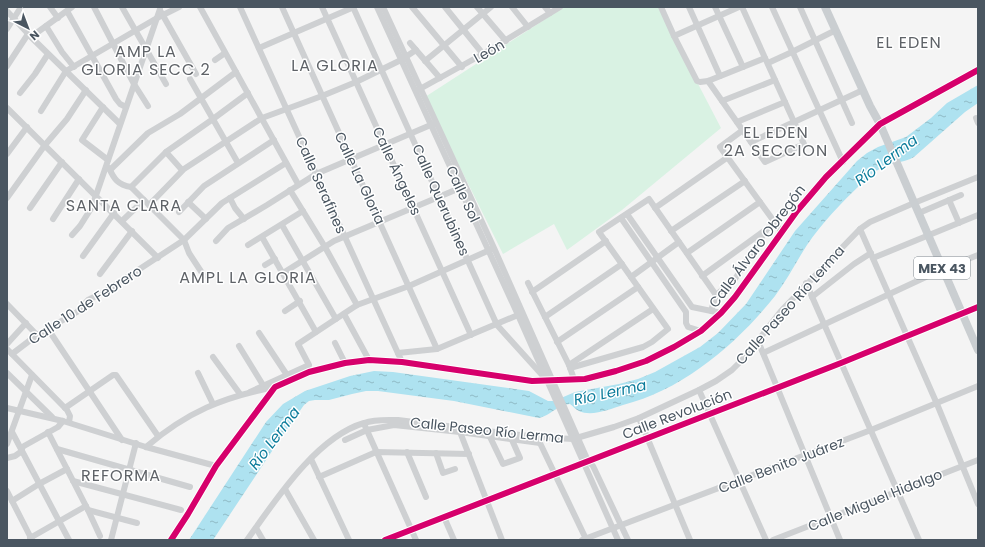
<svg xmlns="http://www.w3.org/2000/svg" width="985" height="547" font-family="Poppins,sans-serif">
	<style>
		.pitch { fill: #d9f2e3 }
		.water { fill: url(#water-ripples) }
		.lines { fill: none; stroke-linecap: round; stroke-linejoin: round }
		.minor { stroke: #ced0d2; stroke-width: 6 }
		.major { stroke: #caced1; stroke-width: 8 }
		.cycleway-casing { stroke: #fff; stroke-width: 8 }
		.cycleway { stroke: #d6006c; stroke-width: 6 }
		.labels { text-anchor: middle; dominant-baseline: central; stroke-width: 3; stroke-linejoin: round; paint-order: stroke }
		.shield { fill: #fff; stroke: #808990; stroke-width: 1 }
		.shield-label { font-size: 13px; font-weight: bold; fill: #4a5661 }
		.street-label { font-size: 14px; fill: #4a5661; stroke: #fff }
		.water-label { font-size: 15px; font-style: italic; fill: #0c7c9b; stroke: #fff }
		.quarter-label { font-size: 16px; letter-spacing: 1px; fill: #5f6368; stroke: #fff }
	</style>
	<defs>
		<pattern id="water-ripples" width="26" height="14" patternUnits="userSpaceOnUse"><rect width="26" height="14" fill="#aee2f0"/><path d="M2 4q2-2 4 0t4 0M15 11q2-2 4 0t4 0" fill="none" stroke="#90bac6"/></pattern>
	</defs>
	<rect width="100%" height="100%" fill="#f4f4f4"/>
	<polygon class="pitch" points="564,7 658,7 721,128 622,210 567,250 554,224 503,254 425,97"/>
	<path class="water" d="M978,85v18l-13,9 -51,45c-9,5 -17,5 -26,8 -11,4 -19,11 -27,19 -19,18 -39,39 -54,61 -11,17 -20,35 -32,51 -38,48 -92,94 -152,109 -13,4 -31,12 -44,6 -3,-1 -6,-5 -9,-7 -12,0 -20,12 -31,14l-85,-17 -76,-10h-12l-14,3 -23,6h-14l-6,1 -5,4 -26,37 -65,98h-24l77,-118 17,-18 22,-13 45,-15 24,-5 19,1 136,19 19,10h6l21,-9 44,-8 19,-5 17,-7 45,-25 18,-14 28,-29 49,-73 62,-70 10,-8 11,-6 28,-10 25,-19 16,-15z"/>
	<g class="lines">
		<g class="minor">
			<polyline points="50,7 58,18"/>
			<polyline points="94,7 134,84 148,106"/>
			<polyline points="122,7 166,84"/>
			<polyline points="200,7 298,184"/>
			<polyline points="240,7 402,362"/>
			<polyline points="282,7 437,349"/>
			<polyline points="322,7 471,335"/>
			<polyline points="353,7 497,325 543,376"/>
			<polyline points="377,7 518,315 618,540"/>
			<polyline points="383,7 494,248 588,461 593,466 628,540"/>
			<polyline points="412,7 462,67"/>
			<polyline points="445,7 483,54"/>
			<polyline points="477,7 506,41"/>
			<polyline points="512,7 528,27"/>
			<polyline points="545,7 550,13"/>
			<polyline points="661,7 674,36 697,81 700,82 708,81 765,58"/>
			<polyline points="689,7 720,76"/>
			<polyline points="715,7 743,67"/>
			<polyline points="772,7 843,162"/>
			<polyline points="800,7 852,123"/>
			<polyline points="7,11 31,37 120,124"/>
			<polyline points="67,11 116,99 120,104 126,107"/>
			<polyline points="161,12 196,74"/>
			<polyline points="46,26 62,52 74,67"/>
			<polyline points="7,29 21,7"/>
			<polyline points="674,36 739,7"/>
			<polyline points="31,37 72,7"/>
			<polyline points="410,43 440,78"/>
			<polyline points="259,48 354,7"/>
			<polyline points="215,60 225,53"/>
			<polyline points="425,61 491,7"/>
			<polyline points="768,63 792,52 836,30"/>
			<polyline points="7,66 28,34"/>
			<polyline points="190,79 238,163"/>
			<polyline points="708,81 765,162 804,144 742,7"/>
			<polyline points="418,90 483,54 560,7"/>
			<polyline points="20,93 35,74 48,54"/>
			<polyline points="722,101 775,80"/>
			<polyline points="103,107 82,140 108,160"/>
			<polyline points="7,108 158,258"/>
			<polyline points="41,111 66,71 157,18 179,7"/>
			<polyline points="976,118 978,123"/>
			<polyline points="737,122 785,102"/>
			<polyline points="743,130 720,147 781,231"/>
			<polyline points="751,142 863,90"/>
			<polyline points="166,152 182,170"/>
			<polyline points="7,154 27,127"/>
			<path d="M109,168c5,11 9,17 22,19l53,53 5,13 15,23"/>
			<polyline points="110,170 148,133 180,114 236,72"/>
			<polyline points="131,187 166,152 213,119 248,93"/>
			<polyline points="290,190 325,247 357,305"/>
			<polyline points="7,198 45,145 67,119 86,90"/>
			<polyline points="230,198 235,208 244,219"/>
			<polyline points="949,200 959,223"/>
			<polyline points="188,202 206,219"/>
			<polyline points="149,205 184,169 262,118 322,96 356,82 401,60 416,50"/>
			<polyline points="30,208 62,162"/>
			<polyline points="655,208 728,157"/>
			<polyline points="179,212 204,186 274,140"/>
			<polyline points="919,213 961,195"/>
			<polyline points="627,214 692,307 721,313"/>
			<polyline points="621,218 686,312 686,323 688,327 701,331"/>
			<polyline points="53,219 79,179"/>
			<polyline points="122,221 144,200"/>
			<polyline points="282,225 336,319"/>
			<polyline points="860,229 937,404 978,504"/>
			<polyline points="671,231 745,181"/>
			<polyline points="72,235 80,226 92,207 160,9"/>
			<polyline points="262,237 316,332"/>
			<polyline points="216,241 228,228 267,205 316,174 433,124"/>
			<polyline points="248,245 303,211"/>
			<polyline points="687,253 760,202"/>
			<polyline points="83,256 114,213"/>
			<polyline points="873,258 978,215"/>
			<polyline points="265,265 275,259"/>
			<polyline points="283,273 334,241 460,188"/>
			<polyline points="100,274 132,231"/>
			<polyline points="702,276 775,223"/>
			<polyline points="631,277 679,242"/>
			<polyline points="528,283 569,365 574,379"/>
			<polyline points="806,283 919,540"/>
			<polyline points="532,292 606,241"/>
			<polyline points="812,297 854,264 871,253"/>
			<polyline points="7,304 37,335"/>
			<polyline points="285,311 300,301"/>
			<polyline points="711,311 716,295 735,279 767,229"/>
			<polyline points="344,314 369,360"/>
			<polyline points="545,317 622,264"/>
			<polyline points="48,329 122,440"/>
			<polyline points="259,333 287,375"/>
			<polyline points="758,341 840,540"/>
			<polyline points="557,342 638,287"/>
			<polyline points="335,343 345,363"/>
			<polyline points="7,344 26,323"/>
			<polyline points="239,346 263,385"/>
			<polyline points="7,349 67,410 70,416 69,422"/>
			<polyline points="398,353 437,349 518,315"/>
			<polyline points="763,353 943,269 978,255"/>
			<polyline points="12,354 37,335 77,312 88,300 106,291 184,240 222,203 286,163"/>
			<polyline points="213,357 240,394"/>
			<polyline points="569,365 653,309"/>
			<polyline points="570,368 643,347 652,342 668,329 599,232 649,199 716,295"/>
			<polyline points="7,373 52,417"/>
			<polyline points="198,373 213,404"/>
			<polyline points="699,390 766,540"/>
			<polyline points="250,392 309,365 298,344 357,305 409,286 492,249"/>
			<polyline points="7,408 63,421 146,447 216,466"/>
			<polyline points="65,408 113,375 116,375 158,436"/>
			<polyline points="639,418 690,540"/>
			<polyline points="365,426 416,540"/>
			<polyline points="12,432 69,540"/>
			<polyline points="48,432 88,510 100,536"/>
			<polyline points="460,432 502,540"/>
			<polyline points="490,437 503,464 520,458 512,440"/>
			<polyline points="345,440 367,430 394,425 460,432 540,443"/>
			<polyline points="539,441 586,539"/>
			<polyline points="7,444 32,375"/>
			<path d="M146,447c41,-35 77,-50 129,-60"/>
			<polyline points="57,449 190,487"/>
			<polyline points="407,452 426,497"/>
			<polyline points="436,453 443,473 455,469"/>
			<polyline points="7,458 15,456 22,451 22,448 24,446 58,427 63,421"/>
			<polyline points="311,459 349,540"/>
			<polyline points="319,477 376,452 469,454"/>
			<polyline points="73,481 181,510"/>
			<polyline points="285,489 314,540"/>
			<polyline points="7,491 32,540"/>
			<polyline points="12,501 39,484 67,469"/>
			<polyline points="88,510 137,523"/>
			<polyline points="444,517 454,540"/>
			<polyline points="256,528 263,540"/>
			<polyline points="30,538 86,506"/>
			<polyline points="111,540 136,443"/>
			<polyline points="171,540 188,514 216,466 275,387 309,372 345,363 369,360 402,362 532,381 585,379 616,371 646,361 674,347 701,331 721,313 735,297 797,211 826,177 880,124 978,70"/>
			<path d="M247,540c28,-39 69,-103 117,-117 11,-4 22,-3 34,-3l139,17 36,2 41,-12 25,-9 60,-28 17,-9 16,-11 14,-14 35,-45 79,-82 10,-7 44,-19 64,-26"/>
			<polyline points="385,540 841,363 978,307"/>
			<polyline points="582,540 871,430 978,386"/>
			<polyline points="773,540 978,460"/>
		</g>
		<polyline class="major" points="825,7 870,106 880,124 978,350"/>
		<g class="cycleway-casing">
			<g id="cycleway">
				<polyline points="171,540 188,514 216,466 275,387 309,372 345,363 369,360 402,362 532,381 585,379 616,371 646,361 674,347 701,331 721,313 735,297 797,211 826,177 880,124 978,70"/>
				<polyline points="385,540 841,363 978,307"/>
			</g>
		</g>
		<use href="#cycleway" class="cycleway"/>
	</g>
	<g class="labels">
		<rect class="shield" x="914" y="257" width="56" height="22" rx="3"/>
		<g class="shield-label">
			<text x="942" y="268">MEX 43</text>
		</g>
		<g class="street-label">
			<text transform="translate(489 51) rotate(-30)">León</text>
			<text transform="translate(397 171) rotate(65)">Calle Ángeles</text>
			<text transform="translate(360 178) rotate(65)">Calle La Gloria</text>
			<text transform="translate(321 185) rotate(66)">Calle Serafines</text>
			<text transform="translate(463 194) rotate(65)">Calle Sol</text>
			<text transform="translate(441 200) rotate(66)">Calle Querubines</text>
			<text transform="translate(757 246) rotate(-53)">Calle Álvaro Obregón</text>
			<text transform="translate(85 305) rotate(-33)">Calle 10 de Febrero</text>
			<text transform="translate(790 305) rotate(-48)">Calle Paseo Río Lerma</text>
			<text transform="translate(677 414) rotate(-21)">Calle Revolución</text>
			<text transform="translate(487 430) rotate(6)">Calle Paseo Río Lerma</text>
			<text transform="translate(781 465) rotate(-21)">Calle Benito Juárez</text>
			<text transform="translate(875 500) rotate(-22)">Calle Miguel Hidalgo</text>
		</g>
		<g class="water-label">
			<text transform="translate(886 160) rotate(-37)">Río Lerma</text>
			<text transform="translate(610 392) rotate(-12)">Río Lerma</text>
			<text transform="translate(274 438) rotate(-53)">Río Lerma</text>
		</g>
		<g class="quarter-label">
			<text x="909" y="42">EL EDEN</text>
			<text x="146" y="51">AMP LA<tspan x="146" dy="18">GLORIA SECC 2</tspan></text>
			<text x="335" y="65">LA GLORIA</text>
			<text x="776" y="132">EL EDEN<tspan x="776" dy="18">2A SECCION</tspan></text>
			<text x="124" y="205">SANTA CLARA</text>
			<text x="248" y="277">AMPL LA GLORIA</text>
			<text x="121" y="475">REFORMA</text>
		</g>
	</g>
	<rect width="985" height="547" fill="none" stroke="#4a5661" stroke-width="16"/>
	<g transform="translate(28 28) rotate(138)" stroke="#ffffff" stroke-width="3" paint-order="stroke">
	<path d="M0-3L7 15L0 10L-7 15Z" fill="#4a5661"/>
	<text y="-6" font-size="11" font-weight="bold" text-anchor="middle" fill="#4a5661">N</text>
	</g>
</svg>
